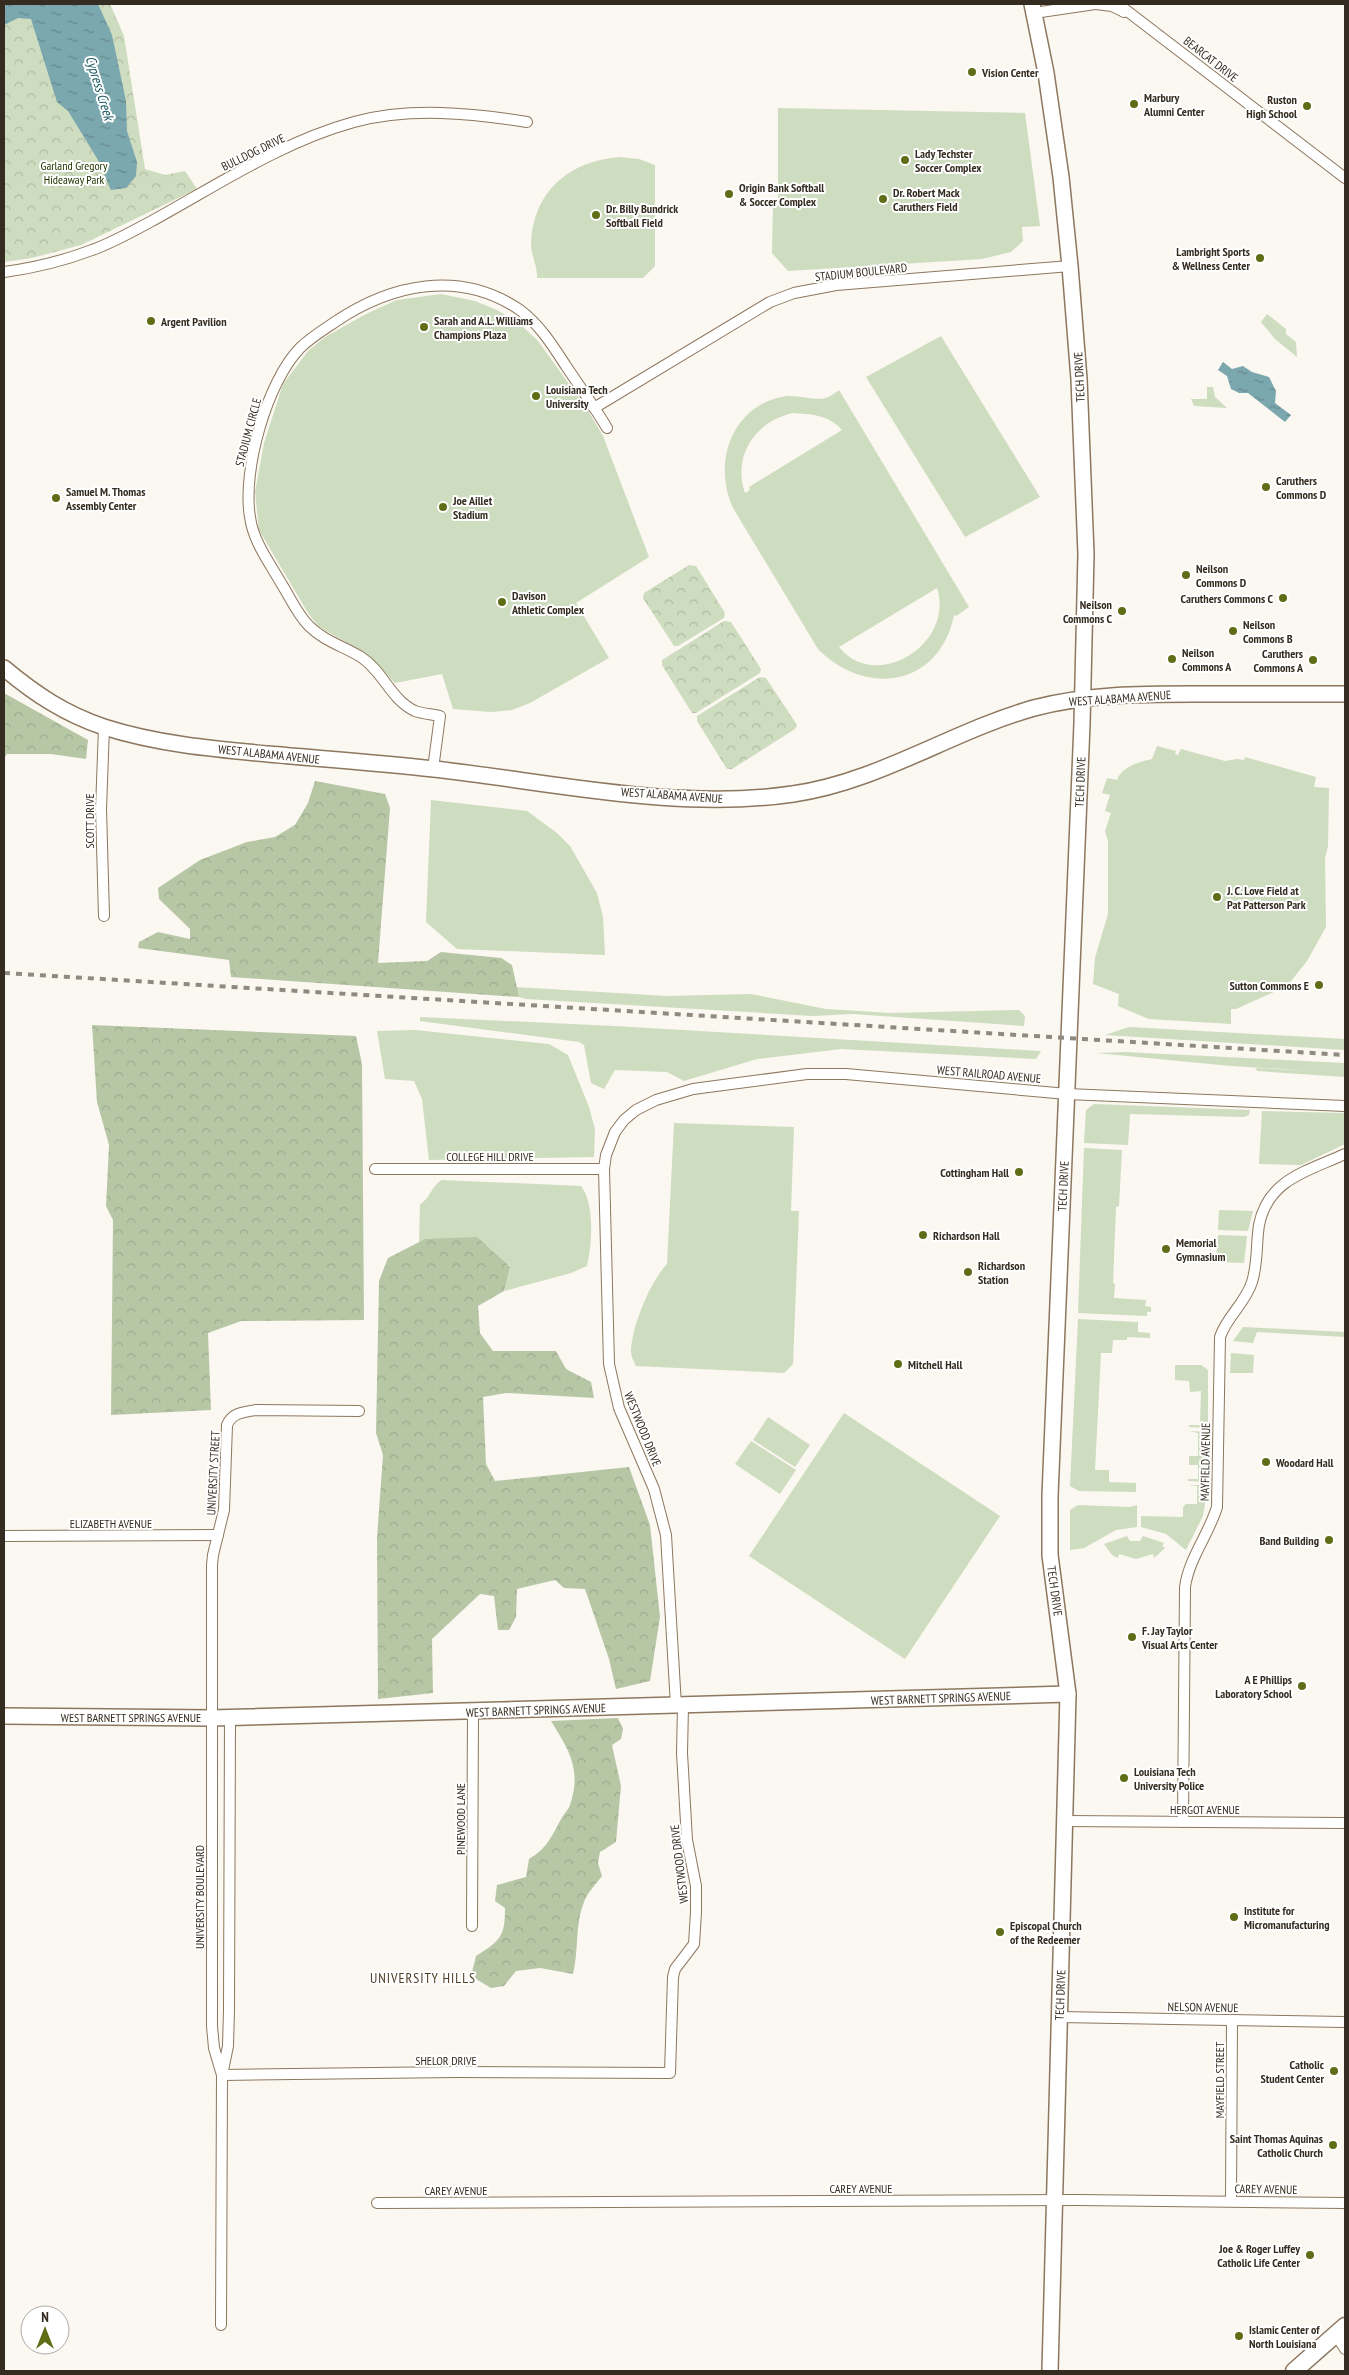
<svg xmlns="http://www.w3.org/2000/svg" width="1349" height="2375" font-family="'PT Sans Narrow',sans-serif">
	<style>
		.grass { fill: #cedcbf; fill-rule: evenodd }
		.forest { fill: url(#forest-crowns) }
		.park { fill: url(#park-crowns) }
		.water { fill: url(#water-ripples) }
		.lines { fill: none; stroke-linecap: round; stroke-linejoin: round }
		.street-casing { stroke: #8d775e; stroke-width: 12 }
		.secondary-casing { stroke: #8d775e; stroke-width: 18 }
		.primary-casing { stroke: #8d775e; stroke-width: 19 }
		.street { stroke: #fff; stroke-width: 10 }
		.secondary { stroke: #fff; stroke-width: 15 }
		.primary { stroke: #fff; stroke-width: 16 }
		.rail { stroke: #908980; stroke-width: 4; stroke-dasharray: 6 6; stroke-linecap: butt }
		.poi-dot { fill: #5f6d16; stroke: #fff; stroke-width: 2 }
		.labels { text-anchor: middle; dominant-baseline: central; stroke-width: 4; stroke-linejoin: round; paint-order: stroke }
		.street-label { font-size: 12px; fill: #352c21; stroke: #fff }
		.poi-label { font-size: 12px; font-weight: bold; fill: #352c21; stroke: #fff; text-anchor: start }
		.park-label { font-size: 12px; fill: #233500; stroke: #fff }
		.water-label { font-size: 14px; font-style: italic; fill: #195760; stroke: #fff }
		.neighbourhood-label { font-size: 14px; letter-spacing: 1px; fill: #4f3c24; stroke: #fff }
	</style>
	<defs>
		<pattern id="forest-crowns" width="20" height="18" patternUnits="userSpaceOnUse" patternTransform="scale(1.25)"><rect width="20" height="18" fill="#b7c7a6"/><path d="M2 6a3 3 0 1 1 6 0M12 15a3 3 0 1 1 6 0" fill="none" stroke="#9eab8f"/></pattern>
		<pattern id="park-crowns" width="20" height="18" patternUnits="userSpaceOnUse" patternTransform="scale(1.25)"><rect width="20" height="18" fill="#cedcbf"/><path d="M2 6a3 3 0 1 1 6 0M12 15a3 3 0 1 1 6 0" fill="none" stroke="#b2bda4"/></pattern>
		<pattern id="water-ripples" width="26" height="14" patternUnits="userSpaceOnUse" patternTransform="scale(1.25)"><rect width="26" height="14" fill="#7ba7ae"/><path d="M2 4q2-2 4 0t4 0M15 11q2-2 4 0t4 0" fill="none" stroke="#66888d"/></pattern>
	</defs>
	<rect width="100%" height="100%" fill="#fbf7f1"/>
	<g class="grass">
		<polygon points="778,108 1025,113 1040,226 1022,227 1023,241 1011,252 982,259 788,271 772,253 773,206 778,205"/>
		<path d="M620,157l19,2 16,6v101l-12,12h-106c1,-11 -6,-22 -6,-34 2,-53 38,-83 89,-87z"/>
		<polygon points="441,294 475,301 497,310 520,324 538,341 587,409 603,436 649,557 576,603 609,658 530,703 512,710 491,712 453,709 442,674 395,683 362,651 319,627 308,613 259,530 255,492 264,443 283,384 308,351 325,337 366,314 397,300"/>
		<polygon points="1267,314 1286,329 1286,334 1296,342 1297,357 1275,339 1261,322"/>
		<polygon points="941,336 1040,497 965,537 866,377"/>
		<polygon points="1207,387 1213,387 1215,397 1227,408 1194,406 1191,399 1207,399"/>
		<path d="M839,390l130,217 -13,9 -2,-1c-14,71 -88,83 -136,34l-85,-141c-21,-46 -1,-104 54,-112 12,-1 30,5 38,2 5,-1 10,-5 14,-8zM793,413c18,1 36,2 49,17l-93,57 1,3 -5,3c-13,-38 11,-72 48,-80zM937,588c18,56 -61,105 -98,59z"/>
		<path d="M1157,746l19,5 -1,3 3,1 3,-6 44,12 12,-2 7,1 1,-3 71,20 -2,10 15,1 -1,58 -3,12 1,69 -19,34 -20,25 -51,23h-5v15l-82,-5 -31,-13 1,-12 -26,-10 2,-26 13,-44v-73l-3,-10 6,-18 -6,-2 5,-16 -8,-2 5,-15 10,2c4,-13 22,-18 35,-21z"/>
		<polygon points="431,800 527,811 557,833 570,846 597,893 603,917 605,955 457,949 426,922"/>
		<polygon points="515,987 667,996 751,994 826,1009 890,1013 1019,1010 1025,1016 1024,1026 853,1014 813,1016 526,999 519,997"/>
		<polygon points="420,1017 614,1026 1041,1051 1036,1059 841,1049 757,1059 684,1081 667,1072 615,1070 604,1089 591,1083 584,1045 579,1042 420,1021"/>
		<polygon points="1129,1027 1345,1039 1345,1050 1105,1035"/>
		<polygon points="415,1030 549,1044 568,1055 589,1107 595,1129 594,1157 429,1160 422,1099 414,1081 385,1079 377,1031"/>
		<polygon points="1125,1052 1345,1063 1345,1077 1257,1071 1256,1068 1317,1071 1231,1066 1096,1053"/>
		<polygon points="1094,1104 1250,1110 1249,1115 1244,1117 1130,1114 1128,1145 1084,1143 1086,1110"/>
		<polygon points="1262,1111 1345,1113 1345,1144 1301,1165 1259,1164"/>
		<path d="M674,1123l120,4 -3,84h8l-6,153 -9,9 -148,-7c-2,-4 -5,-10 -5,-15 1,-25 19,-69 36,-87z"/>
		<polygon points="1084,1148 1122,1150 1119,1206 1116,1207 1113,1283 1115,1284 1114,1298 1146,1300 1145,1306 1151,1307 1151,1312 1147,1312 1147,1316 1078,1313"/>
		<path d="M442,1180l139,6c14,18 11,58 6,80l-16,7 -67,18 6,-25 -91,-24 1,-38c12,-7 10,-17 22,-24z"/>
		<polygon points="1219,1210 1253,1211 1248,1231 1218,1230"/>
		<polygon points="1218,1235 1247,1236 1244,1263 1216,1262"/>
		<polygon points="1078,1319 1138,1322 1138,1332 1150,1333 1150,1338 1127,1337 1127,1340 1113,1340 1112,1353 1101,1353 1095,1470 1109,1470 1109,1482 1136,1483 1136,1492 1079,1491 1070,1486"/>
		<polygon points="1243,1327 1345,1332 1345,1337 1257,1332 1253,1343 1233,1341"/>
		<polygon points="1231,1353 1254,1355 1253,1373 1230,1373"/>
		<polygon points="1175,1365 1201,1365 1208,1370 1208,1428 1189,1427 1189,1425 1200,1425 1201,1391 1190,1392 1189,1381 1175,1380"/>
		<polygon points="844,1413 1000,1516 905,1659 749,1556"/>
		<polygon points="768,1417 810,1445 795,1467 753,1440"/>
		<polygon points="1189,1431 1208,1432 1208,1461 1205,1462 1208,1464 1208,1482 1188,1481 1188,1479 1198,1479 1198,1465 1189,1465 1189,1456 1198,1456 1198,1433"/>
		<polygon points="751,1441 796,1470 780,1494 735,1464"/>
		<polygon points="1188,1485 1208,1485 1203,1516 1186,1550 1166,1534 1141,1527 1141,1516 1183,1517 1183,1507 1186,1504 1197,1504 1197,1486"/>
		<polygon points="1078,1505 1130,1507 1137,1505 1137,1527 1116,1530 1084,1548 1070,1550 1070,1510"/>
		<polygon points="1127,1536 1130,1541 1140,1541 1143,1536 1164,1543 1162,1546 1165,1548 1154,1558 1153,1554 1136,1559 1119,1554 1118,1558 1112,1555 1104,1544"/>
	</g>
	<g class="forest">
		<polygon points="4,693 88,740 86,759 51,754 7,754 4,758"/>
		<polygon points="315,781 385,794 390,808 378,963 427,961 441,952 501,958 512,965 519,997 231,977 229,960 138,948 139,942 158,932 190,939 190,929 159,899 158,888 200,860 247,842 275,837 295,825 308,803"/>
		<polygon points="92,1025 356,1036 362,1064 364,1320 241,1321 208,1333 211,1410 111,1415 113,1220 106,1206 109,1145 97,1102"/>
		<polygon points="477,1237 510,1267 504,1291 478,1306 480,1333 493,1351 556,1351 566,1369 591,1382 594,1398 506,1393 483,1397 486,1464 495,1481 629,1467 650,1525 660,1617 650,1681 616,1689 609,1659 585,1589 564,1588 555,1580 517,1589 516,1617 509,1630 498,1630 494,1596 480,1594 432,1639 433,1693 378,1699 377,1538 383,1455 376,1433 379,1281 388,1258 425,1239"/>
		<path d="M618,1718l5,11 -2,10 -9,6 9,41 -5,56 -16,10 -2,11 4,13c-6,8 -15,17 -18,26 -9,22 -5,48 -11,72l-33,-6 -24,3 -12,15 -13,2 -20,-12 5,-20c24,-15 29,-19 29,-48l-10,-7 2,-16 29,-8 3,-18c17,-10 22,-21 31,-38 3,-6 8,-11 10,-16 12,-35 -1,-55 -19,-84z"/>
	</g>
	<g class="park">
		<polygon points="4,4 110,4 124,36 145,169 165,175 185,171 197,189 81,245 32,258 4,262"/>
		<polygon points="689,565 696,566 725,613 724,618 678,646 674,646 643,598 644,593"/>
		<polygon points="724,621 731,622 761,669 760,673 696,713 692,713 662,665 662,660"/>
		<polygon points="760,677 766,678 797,725 795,729 732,769 727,769 697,721 697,716"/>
	</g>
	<g class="water">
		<polygon points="4,4 98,4 112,35 126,101 127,131 137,162 136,176 126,188 111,190 98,160 68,111 57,102 31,19 18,18 4,25"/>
		<polygon points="1223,362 1232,369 1243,366 1252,372 1269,377 1276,391 1275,403 1291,415 1285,422 1248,393 1239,393 1231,389 1227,376 1218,370"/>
	</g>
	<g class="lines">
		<g class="street-casing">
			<g id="street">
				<polyline points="1096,4 1112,6 1124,12"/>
				<polyline points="1118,4 1345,178"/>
				<polyline points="1034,13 1095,4"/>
				<path d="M4,272c30,-4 59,-11 88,-22 20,-7 39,-18 58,-28 66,-36 131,-80 204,-100 56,-15 117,-9 173,0"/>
				<polyline points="594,408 770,302 794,293 836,285 1070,266"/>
				<path d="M433,769l7,-53c-8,-2 -17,-2 -25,-5 -24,-11 -32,-40 -54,-54 -18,-11 -37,-16 -52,-31 -12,-12 -19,-29 -28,-43 -12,-21 -28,-42 -31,-66 -8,-47 17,-135 50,-169 10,-10 23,-18 35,-26 56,-38 125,-53 185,-12 20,15 33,36 46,56 14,21 28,40 41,62"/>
				<polyline points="104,916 101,809 104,727"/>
				<polyline points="375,1169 604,1169"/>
				<polyline points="4,1536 218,1535"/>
				<polyline points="676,1706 666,1535 654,1489 619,1408 609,1364 604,1169 606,1155 615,1132 624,1120 636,1110 656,1100 693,1089 807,1074 846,1074 1067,1094 1345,1106"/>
				<polyline points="1064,1821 1345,1823"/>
				<path d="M1183,1822l2,-235c4,-29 24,-53 32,-80l3,-170c7,-21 25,-33 32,-55 6,-19 4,-38 7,-57 9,-46 49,-54 86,-71"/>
				<polyline points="472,1926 473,1712"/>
				<polyline points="1059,2017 1345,2022"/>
				<polyline points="222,2075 455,2072 670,2073 673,1977 675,1969 694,1944 696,1912 696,1886 687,1840 682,1753 683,1706"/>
				<path d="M222,2075l-8,-27 -2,-22v-461l1,-10 11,-45 3,-85c5,-12 16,-13 29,-15l103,1"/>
				<polyline points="1231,2201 1232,2020"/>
				<polyline points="377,2203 1077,2200 1345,2203"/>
				<polyline points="221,2325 222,2075 228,2046 229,2010 230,1717"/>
				<polyline points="1336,2335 1345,2349"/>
			</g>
		</g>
		<g class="secondary-casing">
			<g id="secondary">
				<polyline points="1032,4 1046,73 1061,177 1070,266 1079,379 1086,554 1082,724 1050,1496 1050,1555 1068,1694 1050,2371"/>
				<path d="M4,668c31,26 61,46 100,59 53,17 109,22 164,27 56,5 111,9 166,15 117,13 242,42 359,25 85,-12 159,-63 241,-86 56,-15 115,-14 173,-14 46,0 92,0 138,0"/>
				<polyline points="4,1716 212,1718 1068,1694"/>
			</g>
		</g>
		<g class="primary-casing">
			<polyline id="primary" points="1294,2371 1345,2326"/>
		</g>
		<use href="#street" class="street"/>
		<use href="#secondary" class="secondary"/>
		<use href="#primary" class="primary"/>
		<polyline class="rail" points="4,973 1345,1055"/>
	</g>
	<g class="poi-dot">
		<circle cx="972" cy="72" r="5"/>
		<circle cx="1134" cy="104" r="5"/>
		<circle cx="1307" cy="106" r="5"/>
		<circle cx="905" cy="160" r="5"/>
		<circle cx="729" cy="194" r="5"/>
		<circle cx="883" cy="199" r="5"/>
		<circle cx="596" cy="215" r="5"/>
		<circle cx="1260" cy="258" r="5"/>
		<circle cx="151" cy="321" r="5"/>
		<circle cx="424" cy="327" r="5"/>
		<circle cx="536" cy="396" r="5"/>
		<circle cx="1266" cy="487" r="5"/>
		<circle cx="56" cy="498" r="5"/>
		<circle cx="443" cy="507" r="5"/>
		<circle cx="1186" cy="575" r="5"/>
		<circle cx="1283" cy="598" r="5"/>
		<circle cx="502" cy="602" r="5"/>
		<circle cx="1122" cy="611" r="5"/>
		<circle cx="1233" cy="631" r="5"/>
		<circle cx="1172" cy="659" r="5"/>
		<circle cx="1313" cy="660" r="5"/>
		<circle cx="1217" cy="897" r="5"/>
		<circle cx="1319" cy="985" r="5"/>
		<circle cx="1019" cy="1172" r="5"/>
		<circle cx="923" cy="1235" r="5"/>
		<circle cx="1166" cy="1249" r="5"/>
		<circle cx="968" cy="1272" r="5"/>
		<circle cx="898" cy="1364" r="5"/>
		<circle cx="1266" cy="1462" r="5"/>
		<circle cx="1329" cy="1540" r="5"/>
		<circle cx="1132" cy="1637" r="5"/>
		<circle cx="1302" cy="1686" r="5"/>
		<circle cx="1124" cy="1778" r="5"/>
		<circle cx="1234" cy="1917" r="5"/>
		<circle cx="1000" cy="1932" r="5"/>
		<circle cx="1334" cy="2071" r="5"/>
		<circle cx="1333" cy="2145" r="5"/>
		<circle cx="1310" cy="2255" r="5"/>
		<circle cx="1239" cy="2336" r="5"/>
	</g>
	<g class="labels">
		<g class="street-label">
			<text transform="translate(1211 59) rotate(38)">BEARCAT DRIVE</text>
			<text transform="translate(253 152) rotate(-26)">BULLDOG DRIVE</text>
			<text transform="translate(861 272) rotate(-6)">STADIUM BOULEVARD</text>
			<text transform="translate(1079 377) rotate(-93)">TECH DRIVE</text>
			<text transform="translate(248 432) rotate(-75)">STADIUM CIRCLE</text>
			<text transform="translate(1120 698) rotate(-4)">WEST ALABAMA AVENUE</text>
			<text transform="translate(269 754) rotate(6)">WEST ALABAMA AVENUE</text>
			<text transform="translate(1080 782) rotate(-88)">TECH DRIVE</text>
			<text transform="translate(672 795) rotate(4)">WEST ALABAMA AVENUE</text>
			<text transform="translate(89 821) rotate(-90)">SCOTT DRIVE</text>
			<text transform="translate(989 1074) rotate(5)">WEST RAILROAD AVENUE</text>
			<text x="490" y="1156">COLLEGE HILL DRIVE</text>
			<text transform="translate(1063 1186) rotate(-87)">TECH DRIVE</text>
			<text transform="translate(643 1429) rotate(68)">WESTWOOD DRIVE</text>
			<text transform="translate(1205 1462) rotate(-89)">MAYFIELD AVENUE</text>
			<text transform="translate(213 1473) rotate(-87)">UNIVERSITY STREET</text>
			<text x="111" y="1523">ELIZABETH AVENUE</text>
			<text transform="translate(1055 1591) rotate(82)">TECH DRIVE</text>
			<text transform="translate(941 1698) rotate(-2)">WEST BARNETT SPRINGS AVENUE</text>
			<text transform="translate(536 1710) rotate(-2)">WEST BARNETT SPRINGS AVENUE</text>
			<text x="131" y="1717">WEST BARNETT SPRINGS AVENUE</text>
			<text x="1205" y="1809">HERGOT AVENUE</text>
			<text transform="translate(460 1819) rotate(-90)">PINEWOOD LANE</text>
			<text transform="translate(679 1864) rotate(-97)">WESTWOOD DRIVE</text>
			<text transform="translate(199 1897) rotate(-90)">UNIVERSITY BOULEVARD</text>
			<text transform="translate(1060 1995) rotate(-88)">TECH DRIVE</text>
			<text transform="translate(1203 2007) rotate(1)">NELSON AVENUE</text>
			<text x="446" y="2060">SHELOR DRIVE</text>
			<text transform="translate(1219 2080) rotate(-90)">MAYFIELD STREET</text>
			<text x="861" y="2188">CAREY AVENUE</text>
			<text transform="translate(1266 2189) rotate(1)">CAREY AVENUE</text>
			<text x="456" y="2190">CAREY AVENUE</text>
		</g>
		<g class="poi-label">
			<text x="982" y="72">Vision Center</text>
			<text x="1144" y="97">Marbury<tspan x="1144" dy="14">Alumni Center</tspan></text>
			<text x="1297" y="99" text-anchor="end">Ruston<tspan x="1297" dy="14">High School</tspan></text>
			<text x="915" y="153">Lady Techster<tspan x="915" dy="14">Soccer Complex</tspan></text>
			<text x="739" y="187">Origin Bank Softball<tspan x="739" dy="14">&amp; Soccer Complex</tspan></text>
			<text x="893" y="192">Dr. Robert Mack<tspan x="893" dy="14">Caruthers Field</tspan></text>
			<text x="606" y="208">Dr. Billy Bundrick<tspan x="606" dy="14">Softball Field</tspan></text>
			<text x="1250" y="251" text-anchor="end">Lambright Sports<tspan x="1250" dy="14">&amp; Wellness Center</tspan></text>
			<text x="434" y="320">Sarah and A.L. Williams<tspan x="434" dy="14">Champions Plaza</tspan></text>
			<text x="161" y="321">Argent Pavilion</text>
			<text x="546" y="389">Louisiana Tech<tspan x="546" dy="14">University</tspan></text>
			<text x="1276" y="480">Caruthers<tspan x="1276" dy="14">Commons D</tspan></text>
			<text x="66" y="491">Samuel M. Thomas<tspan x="66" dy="14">Assembly Center</tspan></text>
			<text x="453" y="500">Joe Aillet<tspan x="453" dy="14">Stadium</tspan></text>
			<text x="1196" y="568">Neilson<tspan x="1196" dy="14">Commons D</tspan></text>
			<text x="512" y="595">Davison<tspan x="512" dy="14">Athletic Complex</tspan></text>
			<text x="1273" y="598" text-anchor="end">Caruthers Commons C</text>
			<text x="1112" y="604" text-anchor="end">Neilson<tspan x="1112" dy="14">Commons C</tspan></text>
			<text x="1243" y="624">Neilson<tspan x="1243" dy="14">Commons B</tspan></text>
			<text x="1182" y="652">Neilson<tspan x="1182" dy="14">Commons A</tspan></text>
			<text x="1303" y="653" text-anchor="end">Caruthers<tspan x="1303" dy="14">Commons A</tspan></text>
			<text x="1227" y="890">J. C. Love Field at<tspan x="1227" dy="14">Pat Patterson Park</tspan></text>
			<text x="1309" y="985" text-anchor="end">Sutton Commons E</text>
			<text x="1009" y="1172" text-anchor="end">Cottingham Hall</text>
			<text x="933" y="1235">Richardson Hall</text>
			<text x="1176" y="1242">Memorial<tspan x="1176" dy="14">Gymnasium</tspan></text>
			<text x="978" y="1265">Richardson<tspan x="978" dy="14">Station</tspan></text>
			<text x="908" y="1364">Mitchell Hall</text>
			<text x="1276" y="1462">Woodard Hall</text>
			<text x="1319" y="1540" text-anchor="end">Band Building</text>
			<text x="1142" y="1630">F. Jay Taylor<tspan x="1142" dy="14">Visual Arts Center</tspan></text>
			<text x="1292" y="1679" text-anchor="end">A E Phillips<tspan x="1292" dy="14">Laboratory School</tspan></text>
			<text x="1134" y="1771">Louisiana Tech<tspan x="1134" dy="14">University Police</tspan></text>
			<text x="1244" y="1910">Institute for<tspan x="1244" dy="14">Micromanufacturing</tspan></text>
			<text x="1010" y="1925">Episcopal Church<tspan x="1010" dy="14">of the Redeemer</tspan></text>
			<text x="1324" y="2064" text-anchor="end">Catholic<tspan x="1324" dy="14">Student Center</tspan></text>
			<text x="1323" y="2138" text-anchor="end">Saint Thomas Aquinas<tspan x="1323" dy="14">Catholic Church</tspan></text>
			<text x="1300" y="2248" text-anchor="end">Joe &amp; Roger Luffey<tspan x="1300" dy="14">Catholic Life Center</tspan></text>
			<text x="1249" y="2329">Islamic Center of<tspan x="1249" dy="14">North Louisiana</tspan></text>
		</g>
		<g class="park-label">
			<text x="74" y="165">Garland Gregory<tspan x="74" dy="14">Hideaway Park</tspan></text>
		</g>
		<g class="water-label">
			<text transform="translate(100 88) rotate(73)">Cypress Creek</text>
		</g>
		<g class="neighbourhood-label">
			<text x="423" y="1978">UNIVERSITY HILLS</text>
		</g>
	</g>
	<rect width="1349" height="2375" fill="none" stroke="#352c21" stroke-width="10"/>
	<g transform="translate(45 2330)"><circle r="24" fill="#ffffff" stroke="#aeaba6"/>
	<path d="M0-4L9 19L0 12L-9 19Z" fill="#5f6d16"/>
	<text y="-8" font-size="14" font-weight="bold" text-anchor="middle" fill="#352c21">N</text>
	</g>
</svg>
